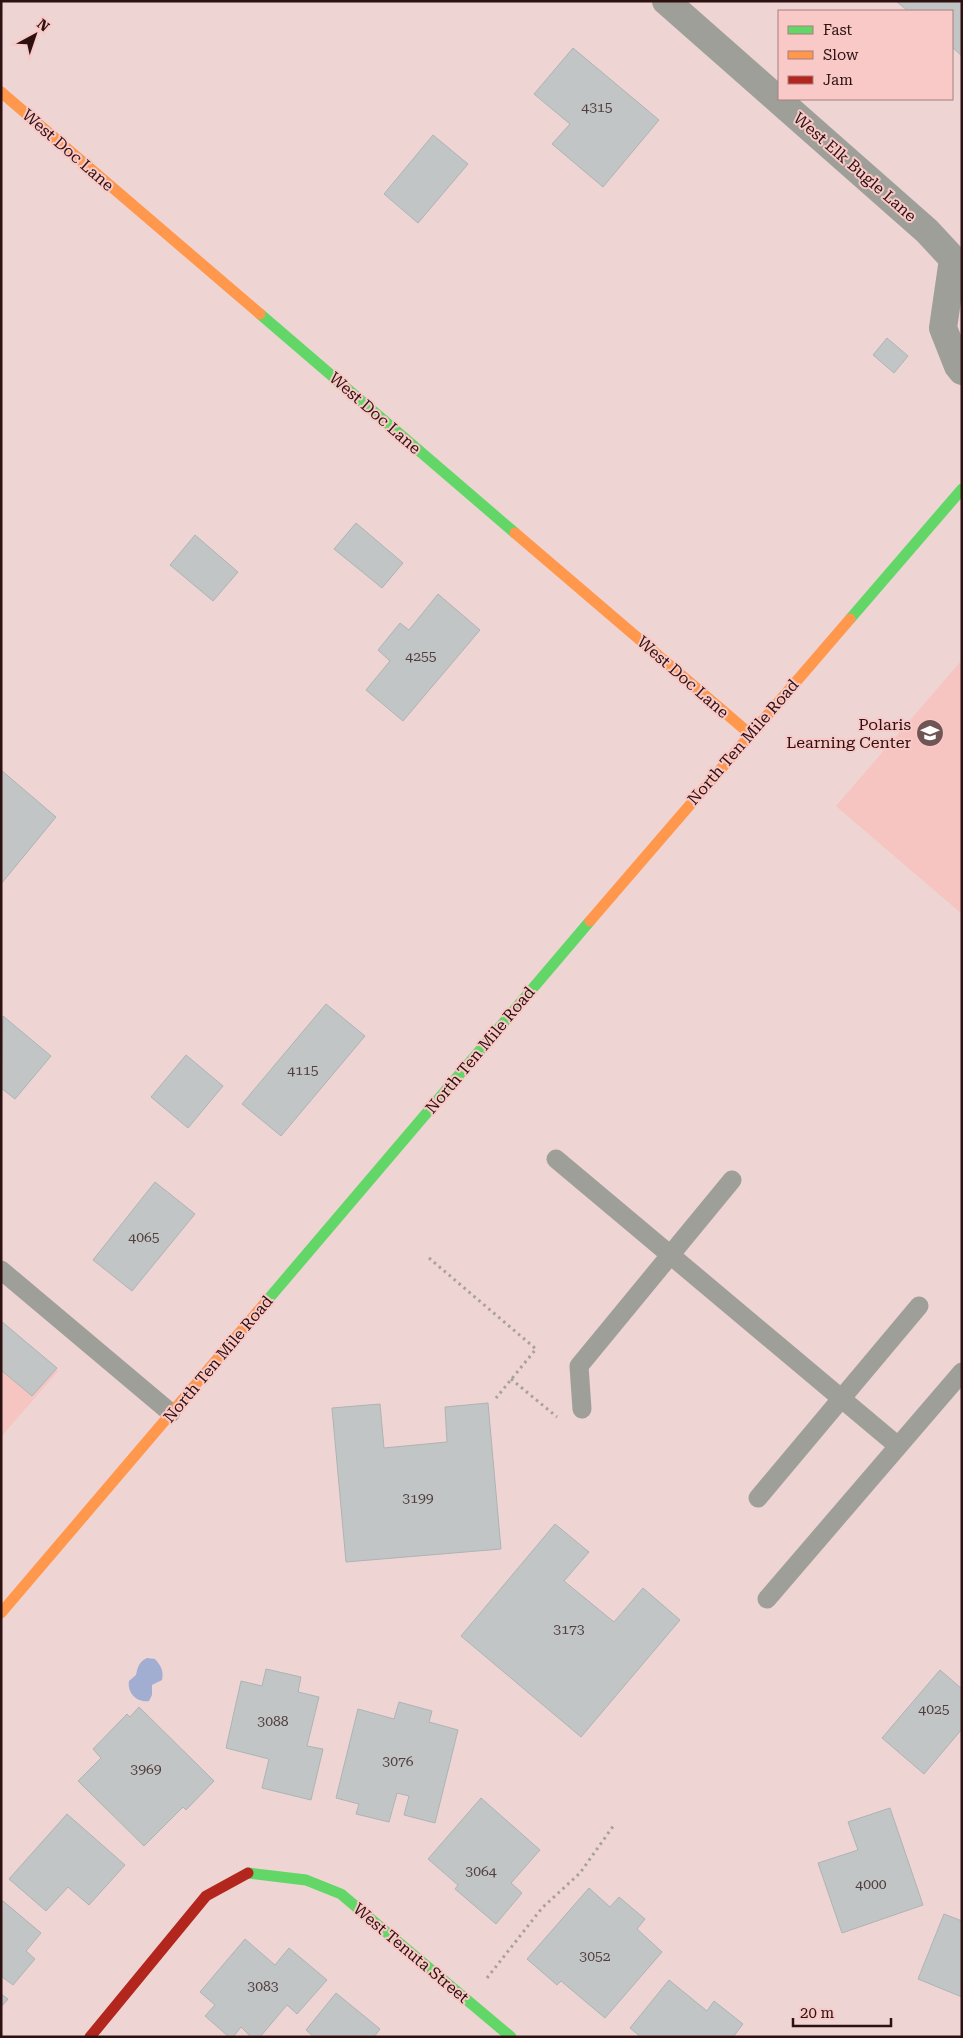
<svg xmlns="http://www.w3.org/2000/svg" width="963" height="2038" font-family="'Roboto Serif',serif">
	<style>
		.built { fill: #f6c5c2 }
		.water { fill: #a2aed1 }
		.building { fill: #c1c5c5; stroke: #adb4b5 }
		.lines { fill: none; stroke-linecap: round; stroke-linejoin: round }
		.path { stroke: #a8a09c; stroke-width: 3; stroke-dasharray: 2.5 4; stroke-linecap: butt }
		.lane { stroke: #9e9f99; stroke-width: 19 }
		.street { stroke: #9e9f99; stroke-width: 28 }
		.fast { stroke: #63d668; stroke-width: 11 }
		.slow { stroke: #ff974d; stroke-width: 11 }
		.jam { stroke: #b3261e; stroke-width: 11 }
		.labels { text-anchor: middle; dominant-baseline: central; stroke-width: 4; stroke-linejoin: round; paint-order: stroke }
		.number-label { font-size: 14px; fill: #523e3e }
		.street-label { font-size: 16px; fill: #2d1111; stroke: #f9c9c7 }
		.poi-label { font-size: 16px; fill: #2d1111; stroke: #f9c9c7; text-anchor: end }
	</style>
	<rect width="100%" height="100%" fill="#eed4d2"/>
	<g class="built">
		<polygon points="962,660 962,914 836,806"/>
		<polygon points="1,1323 58,1371 1,1437"/>
	</g>
	<path class="water" d="M147,1658l8,1c6,7 9,12 7,21l-10,5v10l-3,6c-12,2 -22,-8 -20,-20l7,-6c2,-9 3,-13 11,-17z"/>
	<g class="building">
		<polygon points="896,1 962,1 962,56 952,47 952,11 908,11"/>
		<polygon points="573,48 659,120 603,187 552,144 570,124 534,94"/>
		<polygon points="433,135 468,164 418,223 384,194"/>
		<polygon points="887,338 908,356 894,373 873,355"/>
		<polygon points="356,523 403,563 382,588 334,549"/>
		<polygon points="195,535 238,572 213,601 170,565"/>
		<polygon points="438,594 480,630 403,721 366,690 390,661 378,650 400,623 409,630"/>
		<polygon points="1,770 56,817 1,884"/>
		<polygon points="326,1004 365,1036 281,1136 242,1104"/>
		<polygon points="3,1016 51,1056 15,1099 1,1088"/>
		<polygon points="186,1055 223,1086 188,1128 151,1097"/>
		<polygon points="155,1182 195,1214 132,1291 93,1260"/>
		<polygon points="1,1321 57,1368 32,1396 1,1370"/>
		<polygon points="488,1403 501,1549 346,1562 332,1408 380,1404 384,1448 447,1442 445,1407"/>
		<polygon points="555,1524 589,1552 564,1581 614,1622 643,1588 680,1620 581,1737 461,1636"/>
		<polygon points="266,1669 301,1677 298,1692 319,1697 307,1746 323,1749 311,1800 262,1788 269,1759 226,1748 241,1681 262,1686"/>
		<polygon points="940,1670 962,1689 962,1729 924,1774 882,1738"/>
		<polygon points="399,1702 432,1711 429,1722 458,1730 435,1823 404,1815 409,1796 397,1793 389,1822 356,1814 359,1804 336,1798 358,1709 394,1719"/>
		<polygon points="139,1707 214,1781 186,1810 183,1807 144,1846 78,1781 101,1758 93,1749 127,1714 130,1717"/>
		<polygon points="481,1798 540,1850 511,1883 522,1893 496,1924 455,1889 458,1885 428,1859"/>
		<polygon points="890,1808 923,1905 842,1933 818,1863 858,1850 848,1822"/>
		<polygon points="67,1814 125,1865 89,1905 68,1887 46,1911 9,1879"/>
		<polygon points="589,1888 610,1907 619,1897 645,1919 637,1929 662,1952 605,2018 561,1981 557,1985 527,1959"/>
		<polygon points="3,1901 41,1933 26,1951 35,1959 13,1985 1,1976 1,1904"/>
		<polygon points="944,1914 962,1921 962,1997 918,1979"/>
		<polygon points="245,1939 275,1965 289,1948 327,1980 297,2014 287,2005 260,2037 251,2037 241,2027 233,2037 229,2037 205,2016 215,2005 200,1992"/>
		<polygon points="669,1980 707,2011 714,2001 743,2024 733,2037 641,2037 630,2028"/>
		<polygon points="336,1993 380,2029 374,2037 314,2037 306,2030"/>
		<polygon points="1,1994 8,1999 1,2007"/>
	</g>
	<g class="lines">
		<g class="path">
			<polyline points="429,1258 536,1349 496,1398"/>
			<polyline points="511,1379 557,1417"/>
			<polyline points="487,1978 542,1908 580,1873 614,1825"/>
		</g>
		<g class="lane">
			<polyline points="556,1159 898,1446"/>
			<polyline points="1,1270 171,1413"/>
			<polyline points="582,1409 579,1366 732,1180"/>
			<polyline points="758,1498 919,1306"/>
			<polyline points="767,1599 962,1372"/>
		</g>
		<polyline class="street" points="666,1 927,231 953,259 943,328 958,366 962,371"/>
		<g class="fast">
			<polyline points="260,314 515,533"/>
			<polyline points="850,619 962,489"/>
			<polyline points="265,1303 590,921"/>
			<polyline points="248,1873 306,1880 341,1894 511,2037"/>
		</g>
		<g class="slow">
			<polyline points="1,92 260,314"/>
			<polyline points="515,533 750,734"/>
			<polyline points="590,921 850,619"/>
			<polyline points="1,1613 265,1303"/>
		</g>
		<polyline class="jam" points="90,2037 206,1896 248,1873"/>
	</g>
	<defs>
		<g id="school-disc" transform="scale(1.4375)"><circle r="9.5" fill="#715555" stroke="#f9c9c7"/><path d="M0-5L7-2L0 1L-7-2ZM-4 1L0 2.5L4 1V4Q0 6-4 4Z" fill="#fff"/></g>
	</defs>
	<g fill-rule="evenodd">
		<use href="#school-disc" x="930" y="733"/>
	</g>
	<g class="labels">
		<g class="number-label">
			<text x="597" y="107">4315</text>
			<text x="421" y="656">4255</text>
			<text x="303" y="1070">4115</text>
			<text x="144" y="1237">4065</text>
			<text x="418" y="1498">3199</text>
			<text x="569" y="1629">3173</text>
			<text x="934" y="1709">4025</text>
			<text x="273" y="1721">3088</text>
			<text x="398" y="1761">3076</text>
			<text x="146" y="1769">3969</text>
			<text x="481" y="1871">3064</text>
			<text x="871" y="1884">4000</text>
			<text x="595" y="1956">3052</text>
			<text x="263" y="1986">3083</text>
		</g>
		<g class="street-label">
			<text transform="translate(68 150) rotate(41)">West Doc Lane</text>
			<text transform="translate(855 167) rotate(41)">West Elk Bugle Lane</text>
			<text transform="translate(375 413) rotate(41)">West Doc Lane</text>
			<text transform="translate(683 677) rotate(41)">West Doc Lane</text>
			<text transform="translate(743 742) rotate(-49)">North Ten Mile Road</text>
			<text transform="translate(480 1050) rotate(-50)">North Ten Mile Road</text>
			<text transform="translate(218 1359) rotate(-50)">North Ten Mile Road</text>
			<text transform="translate(411 1953) rotate(40)">West Tenuta Street</text>
		</g>
		<g class="poi-label">
			<text x="911" y="724">Polaris<tspan x="911" dy="18">Learning Center</tspan></text>
		</g>
	</g>
	<rect width="963" height="2038" fill="none" stroke="#2d1111" stroke-width="5"/>
	<rect x="778" y="10" width="175" height="90" fill="#f9c9c7" stroke="#a77f7e"/>
	<rect x="788" y="26" width="25" height="8" fill="#63d668" stroke="#a77f7e"/>
	<text x="823" y="35" font-size="15" fill="#2d1111">Fast</text>
	<rect x="788" y="51" width="25" height="8" fill="#ff974d" stroke="#a77f7e"/>
	<text x="823" y="60" font-size="15" fill="#2d1111">Slow</text>
	<rect x="788" y="76" width="25" height="8" fill="#b3261e" stroke="#a77f7e"/>
	<text x="823" y="85" font-size="15" fill="#2d1111">Jam</text>
	<g transform="translate(35 35) rotate(40)" stroke="#f9c9c7" stroke-width="4" paint-order="stroke">
	<path d="M0-4L9 19L0 12L-9 19Z" fill="#2d1111"/>
	<text y="-8" font-size="14" font-weight="bold" text-anchor="middle" fill="#2d1111">N</text>
	</g>
	<path d="M793 2018v8h98v-8" fill="none" stroke="#2d1111" stroke-width="2.5"/>
	<text x="800" y="2018" font-size="15" fill="#2d1111" stroke="#f9c9c7" stroke-width="4" paint-order="stroke">20 m</text>
</svg>
